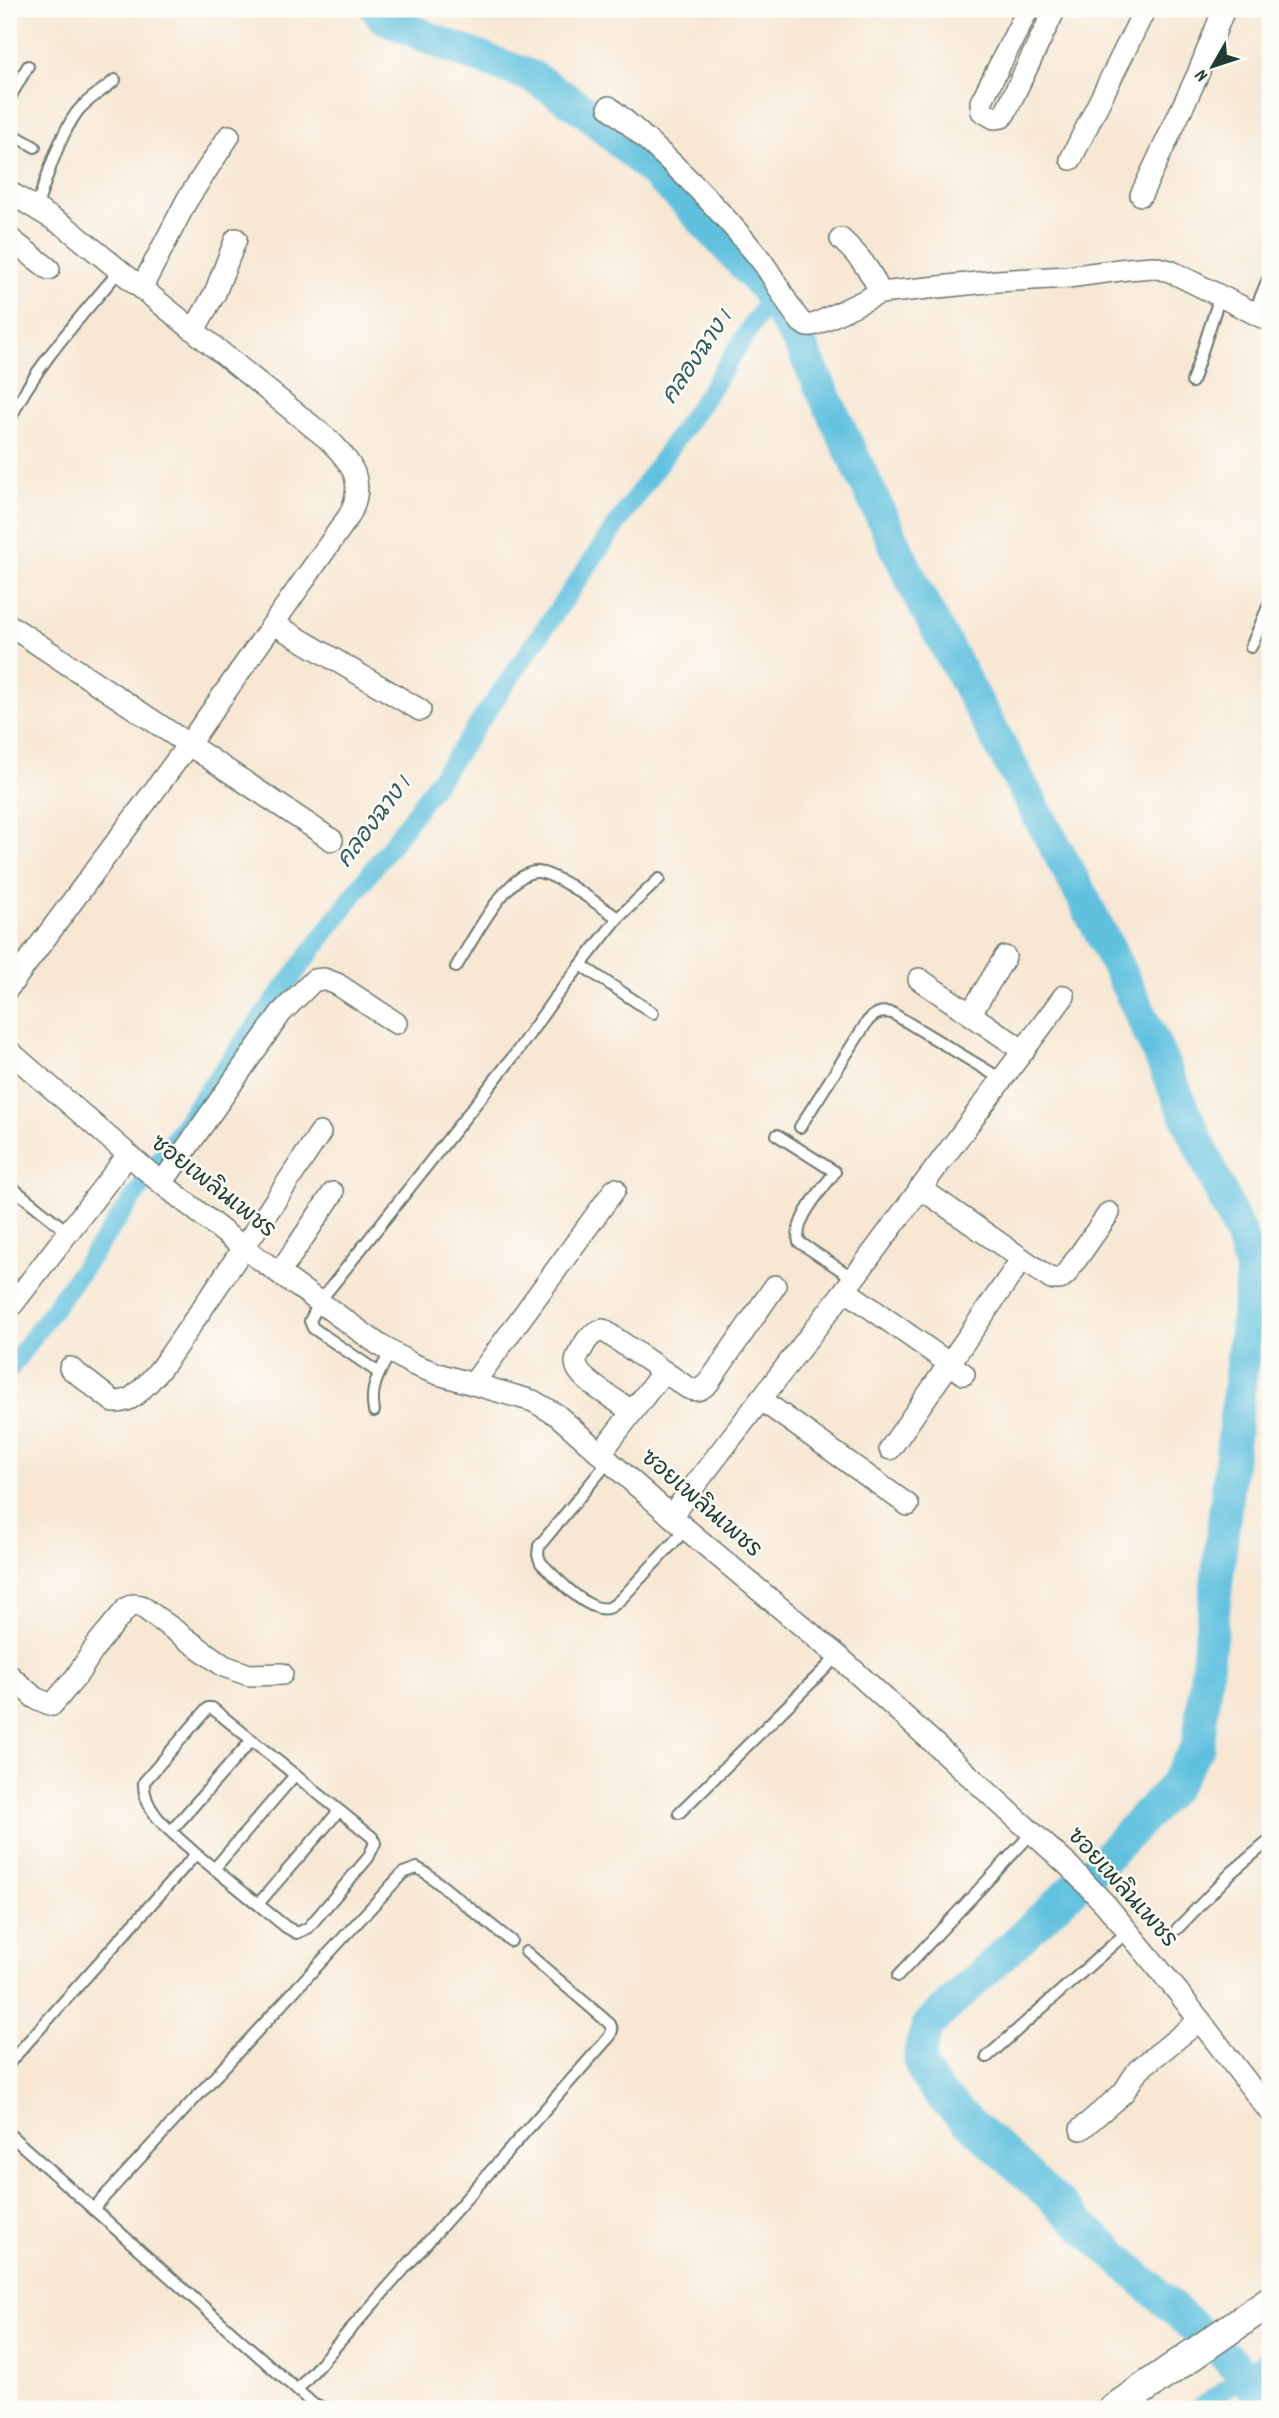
<svg xmlns="http://www.w3.org/2000/svg" width="1279" height="2418" font-family="Dekko,'Playpen Sans Thai',sans-serif">
	<style>
		.lines { fill: none; stroke-linecap: round; stroke-linejoin: round }
		.canal { stroke: #61c1df; stroke-width: 19 }
		.river { stroke: #61c1df; stroke-width: 33 }
		.service-casing { stroke: #6b786c; stroke-width: 14 }
		.minor-casing { stroke: #6b786c; stroke-width: 24 }
		.secondary-casing { stroke: #6b786c; stroke-width: 33 }
		.service { stroke: #fff; stroke-width: 10 }
		.minor { stroke: #fff; stroke-width: 21 }
		.secondary { stroke: #fff; stroke-width: 30 }
		.labels { text-anchor: middle; dominant-baseline: central; stroke-width: 5; stroke-linejoin: round; paint-order: stroke }
		.street-label { font-size: 23px; fill: #1f3d34; stroke: #fdfcf7 }
		.water-label { font-size: 24px; font-style: italic; fill: #305e5f; stroke: #fdfcf7 }
	</style>
	<rect width="100%" height="100%" fill="#fdfcf7"/>
	<filter id="ink" filterUnits="userSpaceOnUse"><feTurbulence type="fractalNoise" baseFrequency=".0143" numOctaves="2"/><feDisplacementMap in="SourceGraphic" scale="14" xChannelSelector="R" yChannelSelector="G"/><feConvolveMatrix kernelMatrix="1 2 1 2 8 2 1 2 1" color-interpolation-filters="sRGB"/></filter>
	<filter id="wash" filterUnits="userSpaceOnUse"><feTurbulence type="fractalNoise" baseFrequency=".00686" numOctaves="4" result="noise"/><feDisplacementMap in="SourceGraphic" scale="28" xChannelSelector="R" yChannelSelector="G"/><feGaussianBlur stdDeviation="1.57" result="paint"/><feColorMatrix in="noise" values="0 0 0 0 0 0 0 0 0 0 0 0 0 0 0 0 0 1.4 0 .05"/><feComposite in="paint" operator="in"/></filter>
	<g filter="url(#wash)">
		<rect width="100%" height="100%" fill="#f7e7d3"/>
		<g class="lines">
			<g class="canal">
				<polyline points="9,1370 137,1193 201,1099 391,845 465,743 710,390 770,297"/>
				<polyline points="1197,2409 1270,2357"/>
			</g>
			<path class="river" d="M377,9l6,8 53,24 97,36 54,35 96,87 80,87 37,58 120,254 162,298 55,110 105,233 10,36 -54,471 -26,42 -75,78 -168,158c-14,36 -13,41 11,71l297,272 33,39"/>
		</g>
	</g>
	<g filter="url(#ink)">
		<g class="lines">
			<g class="service-casing">
				<g id="service">
					<polyline points="9,99 28,66"/>
					<polyline points="9,132 35,147"/>
					<path d="M36,208c11,-30 22,-70 41,-96 10,-13 26,-21 38,-32"/>
					<polyline points="1254,313 1270,274"/>
					<polyline points="1192,382 1220,296"/>
					<path d="M9,421c27,-57 71,-103 111,-151"/>
					<polyline points="1251,647 1270,602"/>
					<polyline points="581,965 653,1013"/>
					<path d="M456,967c15,-23 52,-98 82,-95 20,2 62,34 80,46"/>
					<path d="M800,1127l67,-105c8,-9 13,-11 25,-9l111,67"/>
					<path d="M777,1135l58,37c-13,18 -42,48 -36,70l54,36"/>
					<polyline points="9,1185 68,1232"/>
					<polyline points="379,1373 313,1328 310,1321 320,1301 516,1053 554,999 618,918 659,879"/>
					<path d="M374,1411c-5,-23 6,-40 17,-60"/>
					<path d="M609,1461l-70,85 -1,9 3,8c14,13 46,50 67,45 5,-1 9,-6 13,-9l65,-70"/>
					<polyline points="679,1813 838,1656"/>
					<polyline points="171,1831 252,1740"/>
					<polyline points="214,1869 295,1775"/>
					<polyline points="258,1904 339,1811"/>
					<polyline points="1177,1929 1232,1872 1270,1840"/>
					<polyline points="898,1976 1032,1833"/>
					<polyline points="987,2057 1127,1932"/>
					<path d="M9,2063l187,-209 90,73 11,6 11,-5 60,-70 7,-15 -3,-6 -160,-129h-4l-64,74c-2,31 31,52 52,72"/>
					<polyline points="9,2134 297,2390 314,2405 327,2409"/>
					<polyline points="93,2209 403,1873 417,1868 426,1873 511,1941"/>
					<polyline points="297,2390 610,2036 612,2030 610,2024 526,1952"/>
				</g>
			</g>
			<g class="minor-casing">
				<g id="minor">
					<polyline points="1028,9 981,102 982,111 994,118 1002,117 1005,113 1055,9"/>
					<path d="M609,107c54,45 107,97 151,152 16,20 25,44 41,63l6,4 9,-2 64,-31"/>
					<polyline points="1071,159 1145,9"/>
					<path d="M9,192l57,35 263,213c25,25 37,43 20,76l-161,229 -179,242"/>
					<polyline points="1141,195 1198,74 1224,9"/>
					<polyline points="9,238 49,269"/>
					<path d="M841,239c18,17 30,31 39,54l117,-12 71,-4 59,-8 26,-2 17,4 100,50"/>
					<polyline points="142,287 187,200 229,136"/>
					<polyline points="194,330 215,293 236,239"/>
					<polyline points="274,624 420,710"/>
					<polyline points="9,625 332,840"/>
					<polyline points="919,979 1024,1051"/>
					<polyline points="971,1013 1005,957"/>
					<polyline points="9,1051 160,1182 244,1248 378,1344 412,1364 438,1374 533,1401 557,1415 686,1529 838,1656 1070,1867 1106,1905 1178,1992 1270,2112"/>
					<polyline points="162,1183 281,1013 314,980 324,979 337,984 396,1023"/>
					<polyline points="920,1188 1051,1279 1060,1279 1066,1274 1109,1213"/>
					<polyline points="280,1272 333,1193"/>
					<polyline points="845,1290 964,1374"/>
					<polyline points="9,1309 128,1155"/>
					<path d="M70,1368l44,34c8,0 14,-1 20,-6 26,-21 44,-53 63,-80 42,-61 83,-122 123,-183"/>
					<polyline points="473,1384 615,1189"/>
					<polyline points="760,1399 908,1505"/>
					<path d="M632,1411c-13,-9 -51,-30 -55,-44 -3,-7 2,-14 6,-20 4,-9 10,-15 20,-17l85,58c10,4 14,1 21,-6l66,-96"/>
					<polyline points="890,1449 1022,1259"/>
					<polyline points="600,1454 663,1372"/>
					<polyline points="671,1516 845,1290 1064,996"/>
					<polyline points="9,1675 35,1698 52,1705 76,1677 98,1643 127,1608 133,1605 141,1606 224,1666 249,1675 282,1674"/>
					<polyline points="1081,2129 1123,2093 1138,2070 1200,2020"/>
				</g>
			</g>
			<g class="secondary-casing">
				<polyline id="secondary" points="1114,2409 1270,2301"/>
			</g>
			<use href="#service" class="service"/>
			<use href="#minor" class="minor"/>
			<use href="#secondary" class="secondary"/>
		</g>
	</g>
	<g class="labels">
		<g class="street-label">
			<text transform="translate(212 1188) rotate(38)">ซอยเพลินเพชร</text>
			<text transform="translate(700 1505) rotate(41)">ซอยเพลินเพชร</text>
			<text transform="translate(1121 1889) rotate(48)">ซอยเพลินเพชร</text>
		</g>
		<g class="water-label">
			<text transform="translate(698 358) rotate(-56)">คลองฉาง 1</text>
			<text transform="translate(375 823) rotate(-53)">คลองฉาง 1</text>
		</g>
	</g>
	<rect width="1279" height="2418" fill="none" stroke="#fdfcf7" stroke-width="35"/>
	<g transform="translate(1213 66) rotate(231)" stroke="#fdfcf7" stroke-width="5" paint-order="stroke">
	<path d="M0-5L12 26L0 18L-12 26Z" fill="#1f3d34"/>
	<text y="-10" font-size="19" font-weight="bold" text-anchor="middle" fill="#1f3d34">N</text>
	</g>
</svg>
